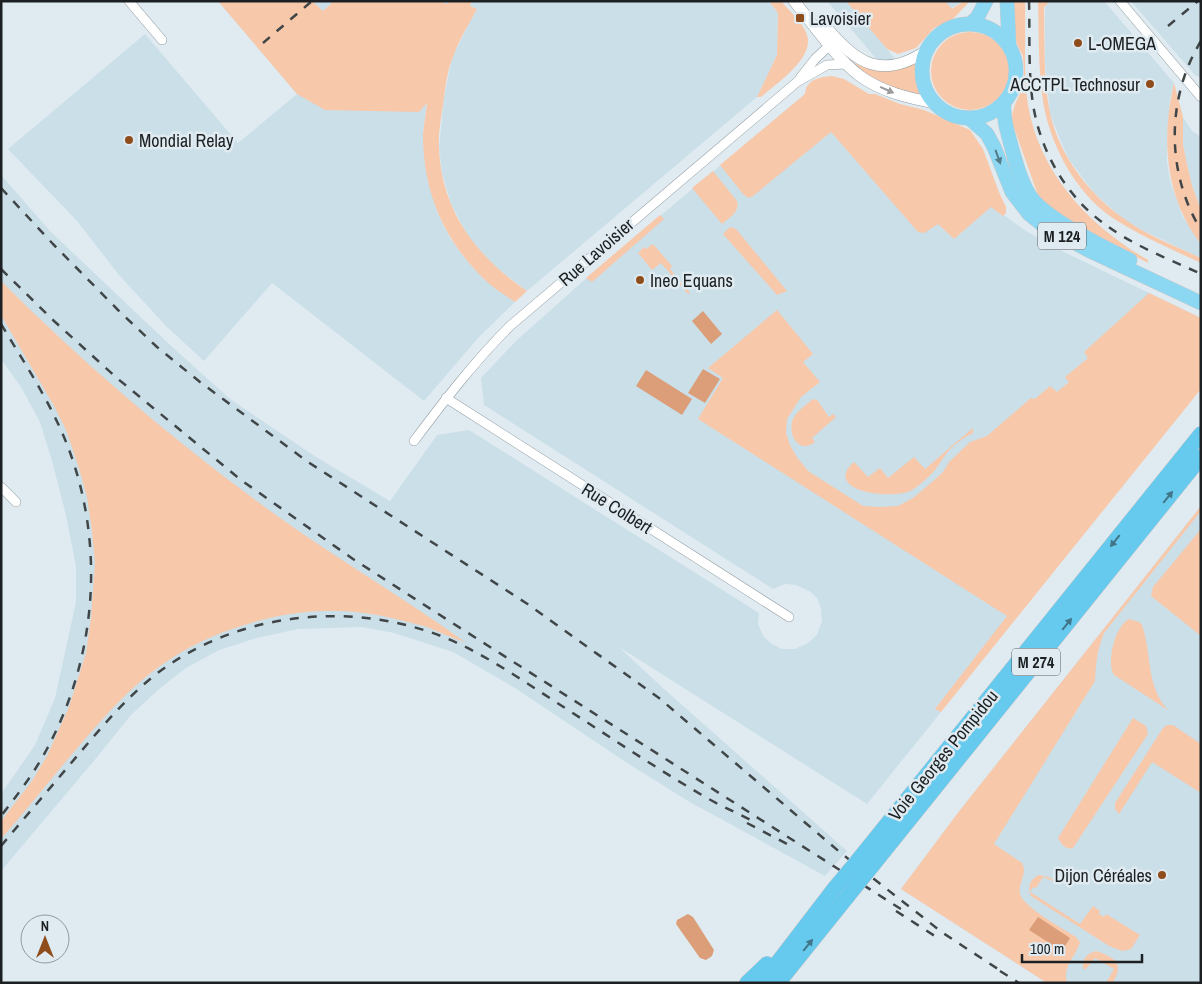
<svg xmlns="http://www.w3.org/2000/svg" width="1202" height="984" font-family="'Archivo Narrow',sans-serif">
	<style>
		.built { fill: #cbdfe8 }
		.green { fill: #f8c8aa }
		.water { fill: #db9e78 }
		.lines { fill: none; stroke-linecap: round; stroke-linejoin: round }
		.minor-casing { stroke: #919ca1; stroke-width: 10 }
		.tertiary-casing { stroke: #919ca1; stroke-width: 12 }
		.primary-casing { stroke: #c9c9ca; stroke-width: 15 }
		.trunk-casing { stroke: #c9c9ca; stroke-width: 16 }
		.minor { stroke: #fff; stroke-width: 9 }
		.tertiary { stroke: #fff; stroke-width: 11 }
		.primary { stroke: #8cd7f2; stroke-width: 14 }
		.trunk { stroke: #66caee; stroke-width: 15 }
		.rail { stroke: #404648; stroke-width: 2.5; stroke-dasharray: 9 9; stroke-linecap: butt }
		.trunk-bridge-casing { stroke: #c9c9ca; stroke-width: 16; stroke-linecap: butt }
		.trunk-bridge { stroke: #66caee; stroke-width: 15 }
		.oneway { fill: #999b9c }
		.oneway2 { fill: #547c8a }
		.oneway3 { fill: #417588 }
		.poi-dot { fill: #8f4d1b; stroke: #e0ebf1; stroke-width: 2 }
		.labels { text-anchor: middle; dominant-baseline: central; stroke-width: 5; stroke-linejoin: round; paint-order: stroke }
		.shield { fill: #e0ebf1; stroke: #575d60; stroke-width: 1 }
		.shield-label { font-size: 16px; font-weight: bold; fill: #1c2022 }
		.poi-label { font-size: 18px; fill: #1c2022; stroke: #e0ebf1; text-anchor: start }
		.street-label { font-size: 18px; fill: #1c2022; stroke: #e0ebf1 }
	</style>
	<rect width="100%" height="100%" fill="#e0ebf1"/>
	<g class="built">
		<polygon points="218,1 449,1 427,102 423,132 425,165 438,214 450,238 465,258 485,280 515,302 478,338 424,401 272,283 204,361 166,326 119,275 77,221 8,149 145,34 238,143 297,94"/>
		<polygon points="472,1 769,1 778,13 777,55 757,97 527,291 494,266 469,238 451,204 442,173 439,147 444,97 452,58 476,9 470,6"/>
		<polygon points="827,1 963,1 887,49 916,85 924,90 904,91"/>
		<polygon points="1045,1 1104,1 1174,83 1170,99 1167,139 1167,162 1170,181 1183,217 1201,244 1201,258 1142,230 1123,219 1094,193 1070,161 1064,149 1050,114 1045,63"/>
		<polygon points="1131,1 1201,1 1201,78 1195,75"/>
		<polygon points="810,90 958,182 1026,231 1066,253 1201,318 1110,488 935,709 941,712 867,804 619,647 664,689 847,851 825,876 688,801 624,761 515,688 453,652 394,633 362,627 298,629 257,638 219,650 186,668 158,690 131,715 93,762 1,871 1,794 35,745 55,698 76,602 76,567 66,515 52,461 40,422 21,387 1,359 1,175 50,231 169,344 230,399 316,457 390,501 437,435 469,430 759,613 758,624 764,637 772,644 782,649 795,649 808,643 817,635 822,621 821,608 817,598 811,592 796,585 785,584 773,589 484,405 481,378 516,341 591,274"/>
		<polygon points="1183,117 1192,131 1201,137 1201,210 1192,186 1186,160 1183,144"/>
		<polygon points="1201,506 1201,983 1047,983 901,889 957,814"/>
	</g>
	<g class="green">
		<path d="M218,1h94l11,10 11,-10h105l9,3 1,-3h23l-2,5 7,3c-8,15 -18,31 -24,48 -6,14 -8,33 -10,48 -2,14 -5,28 -4,42 2,64 38,110 88,144l-12,11c-10,-7 -22,-14 -31,-23 -41,-40 -61,-88 -61,-145 1,-11 3,-21 4,-31l-8,9 -94,-2 -28,-16z"/>
		<path d="M769,1h12c8,10 22,21 26,34 8,23 -31,49 -46,62h-4l20,-42 1,-42z"/>
		<polygon points="846,1 945,1 952,9 964,1 970,1 953,19 934,28 916,48 898,54 887,49"/>
		<path d="M1014,1h11c1,33 -2,72 3,104 12,69 61,121 120,155v3l-82,-44 -26,-18 -28,-79c-1,-18 11,-27 12,-44 0,-7 0,-17 -2,-24 -2,-4 -5,-8 -6,-14 -3,-12 -2,-26 -2,-39z"/>
		<path d="M1038,1h12l-6,6c1,35 -1,72 6,106 9,42 39,81 73,105 23,17 52,28 78,40v5c-28,-13 -56,-25 -82,-41 -39,-23 -66,-70 -75,-115 -6,-34 -5,-71 -6,-106z"/>
		<circle cx="970" cy="71" r="39"/>
		<path d="M848,61c25,10 43,14 69,2l2,22 4,10c-29,-4 -53,-17 -75,-34z"/>
		<path d="M832,76l12,3 25,15h6l25,10 24,6 46,20 13,19 16,43 7,15v6l-3,3 -12,-9 -37,32 -16,-15 -14,9 -6,-1 -87,-100 -78,64 -4,2 -5,-3 -24,-30 85,-71c1,-15 15,-17 27,-18z"/>
		<path d="M1174,83l9,34v27l3,16 6,26 9,24v34c-36,-46 -40,-105 -27,-161z"/>
		<path d="M713,171l24,30c3,11 -7,16 -15,23l-30,-36z"/>
		<polygon points="660,215 664,219 592,282 586,278"/>
		<polygon points="730,227 736,229 787,291 777,295 723,234"/>
		<polygon points="653,244 672,266 670,269 690,293 688,294 661,263 652,270 638,253 644,247 646,249"/>
		<path d="M1,281c86,86 180,166 279,237 61,43 125,81 185,124 -13,-4 -25,-10 -38,-15 -21,-6 -42,-11 -63,-14 -38,-5 -76,-1 -113,10 -27,8 -55,19 -79,35 -34,21 -60,50 -86,80 -29,33 -56,68 -85,101v-18l31,-40 15,-25 22,-49 17,-54 5,-35 4,-55 -3,-32 -5,-34 -9,-32 -12,-35 -12,-24 -53,-91z"/>
		<polygon points="1149,293 1201,318 1201,389 941,712 935,709 1007,616 698,419 723,378 708,368 777,310 813,354 803,362 820,382 801,397 787,419 786,433 790,445 796,456 808,471 863,506 879,507 898,506 913,498 932,482 943,472 949,462 970,442 987,436 1031,398 1035,399 1050,386 1057,392 1069,382 1065,377 1088,358 1084,352"/>
		<path d="M813,399l4,1 12,17 4,-3 3,3 -24,21 3,4c-16,13 -28,-8 -22,-23 4,-8 13,-14 20,-20z"/>
		<path d="M973,428v5c-9,4 -21,13 -27,21 -4,5 -7,11 -11,16 -6,7 -15,15 -23,20 -19,11 -91,1 -58,-28l14,15 12,-9 8,10 26,-21 11,12z"/>
		<path d="M1201,506v5l-97,122c-7,18 -8,29 -9,48l-101,163 28,19c6,11 -4,19 -2,31 3,13 44,35 56,43l4,5c-4,15 -18,24 -13,41h-20l-146,-94 56,-75z"/>
		<polygon points="1201,529 1201,636 1151,596 1153,587"/>
		<path d="M1129,619l10,3 3,3c10,29 4,62 26,85l-54,-35c-8,-13 1,-49 15,-56z"/>
		<path d="M1133,718l13,8 2,8 -75,114c-7,2 -12,-4 -15,-10z"/>
		<polygon points="1167,725 1173,725 1201,744 1201,793 1152,762 1119,814 1115,809 1115,803 1163,728"/>
		<path d="M1039,875l9,2 6,3 -1,1 -10,-4 -7,11 -3,-1 -3,5 50,32 13,-18 7,5 -1,3 5,3 2,-3 34,21 -9,14 -9,2 -13,-5 -78,-50c-4,-9 -1,-17 8,-21z"/>
		<path d="M1096,951c18,6 29,12 17,31l-7,1 8,-14 -19,-11 -10,12 -2,-2c-1,-10 4,-14 13,-17z"/>
	</g>
	<g class="water">
		<polygon points="703,311 722,334 711,344 692,321"/>
		<polygon points="703,369 720,379 705,403 688,393"/>
		<polygon points="646,370 692,399 682,415 636,386"/>
		<polygon points="688,914 693,917 714,950 712,956 706,960 700,958 676,924 677,920"/>
		<polygon points="1038,917 1070,938 1062,951 1029,930"/>
	</g>
	<g class="lines">
		<g class="minor-casing">
			<g id="minor">
				<polyline points="129,1 162,40"/>
				<polyline points="1120,1 1201,97"/>
				<polyline points="800,78 815,59 830,45 834,47"/>
				<polyline points="446,398 789,617"/>
				<path d="M414,441c30,-40 60,-79 96,-115l287,-244 30,-17 19,-1"/>
				<polyline points="1,487 16,502"/>
			</g>
		</g>
		<g class="tertiary-casing">
			<g id="tertiary">
				<path d="M794,1c19,23 42,57 66,75 22,16 48,22 75,27"/>
				<path d="M826,27c31,37 56,53 100,24"/>
			</g>
		</g>
		<g class="primary-casing">
			<g id="primary">
				<polyline points="1007,1 1009,45"/>
				<polyline points="970,24 977,18 986,1"/>
				<circle cx="969" cy="71" r="47"/>
				<path d="M1004,103c-1,16 4,31 8,46 4,15 9,33 18,47 16,23 73,51 100,64"/>
				<polyline points="969,118 987,134 994,147 1012,192 1029,214 1044,226 1090,251 1201,303"/>
			</g>
		</g>
		<g class="trunk-casing">
			<g id="trunk">
				<polyline points="859,859 1201,434"/>
				<polyline points="872,866 1201,457"/>
				<polyline points="747,983 767,964"/>
				<polyline points="762,983 834,889"/>
				<polyline points="778,983 847,897"/>
			</g>
		</g>
		<use href="#minor" class="minor"/>
		<use href="#tertiary" class="tertiary"/>
		<use href="#primary" class="primary"/>
		<use href="#trunk" class="trunk"/>
		<g class="rail">
			<path d="M1029,1c1,34 -1,70 4,103 7,47 34,94 73,121 28,21 63,34 95,49"/>
			<polyline points="1168,26 1198,1"/>
			<path d="M1201,41c-35,57 -35,132 0,189"/>
			<polyline points="263,43 312,1"/>
			<polyline points="1,188 53,244 118,310 157,347 200,382 308,462 526,603 659,698 842,854 943,933 1004,973"/>
			<polyline points="1,269 54,321 118,379 241,480 353,559 454,624 904,911"/>
			<path d="M1,324c24,40 50,79 67,123 37,97 29,208 -20,300 -13,25 -30,47 -47,69"/>
			<polyline points="747,823 789,845"/>
			<path d="M1,846c25,-30 51,-60 76,-90 24,-28 48,-57 78,-81 80,-62 192,-75 286,-39 43,17 82,45 121,70 48,31 95,63 145,92 16,9 32,16 48,24"/>
			<polyline points="896,911 938,938"/>
			<polyline points="1000,971 1019,983"/>
		</g>
		<g class="trunk-bridge-casing">
			<g id="trunk-bridge">
				<polyline points="834,889 859,859"/>
				<polyline points="847,897 872,866"/>
			</g>
		</g>
		<use href="#trunk-bridge" class="trunk-bridge"/>
	</g>
	<defs><path id="oneway-solid" d="M-6-.8H1V-3.2L6.5 0L1 3.2V.8H-6Z" transform="scale(1.25)"/></defs>
	<use class="oneway" href="#oneway-solid" transform="translate(887 90) rotate(24)"/>
	<use class="oneway2" href="#oneway-solid" transform="translate(998 157) rotate(70)"/>
	<g class="oneway3">
		<use href="#oneway-solid" transform="translate(1168 497) rotate(-51)"/>
		<use href="#oneway-solid" transform="translate(1115 541) rotate(129)"/>
		<use href="#oneway-solid" transform="translate(1067 624) rotate(-51)"/>
		<use href="#oneway-solid" transform="translate(808 945) rotate(-51)"/>
	</g>
	<g class="poi-dot">
		<rect x="795" y="13" width="10" height="10" rx="2.5"/>
		<circle cx="1078" cy="43" r="5"/>
		<circle cx="1150" cy="84" r="5"/>
		<circle cx="129" cy="140" r="5"/>
		<circle cx="640" cy="280" r="5"/>
		<circle cx="1162" cy="875" r="5"/>
	</g>
	<g class="labels">
		<g class="shield">
			<rect x="1038" y="222.5" width="48" height="27" rx="4"/>
			<rect x="1012" y="648.5" width="48" height="27" rx="4"/>
		</g>
		<g class="shield-label">
			<text x="1062" y="236">M 124</text>
			<text x="1036" y="662">M 274</text>
		</g>
		<g class="poi-label">
			<text x="810" y="18">Lavoisier</text>
			<text x="1088" y="43">L-OMEGA</text>
			<text x="1140" y="84" text-anchor="end">ACCTPL Technosur</text>
			<text x="139" y="140">Mondial Relay</text>
			<text x="650" y="280">Ineo Equans</text>
			<text x="1152" y="875" text-anchor="end">Dijon Céréales</text>
		</g>
		<g class="street-label">
			<text transform="translate(596 252) rotate(-41)">Rue Lavoisier</text>
			<text transform="translate(617 508) rotate(32)">Rue Colbert</text>
			<text transform="translate(943 755) rotate(-51)">Voie Georges Pompidou</text>
		</g>
	</g>
	<rect width="1202" height="984" fill="none" stroke="#1c2022" stroke-width="5"/>
	<g transform="translate(45 939)"><circle r="24" fill="#e0ebf1" stroke="#929a9e"/>
	<path d="M0-4L9 19L0 12L-9 19Z" fill="#8f4d1b"/>
	<text y="-8" font-size="14" font-weight="bold" text-anchor="middle" fill="#1c2022">N</text>
	</g>
	<path d="M1022 954v8h120v-8" fill="none" stroke="#1c2022" stroke-width="2.5"/>
	<text x="1030" y="954" font-size="15" fill="#1c2022" stroke="#e0ebf1" stroke-width="4" paint-order="stroke">100 m</text>
</svg>
